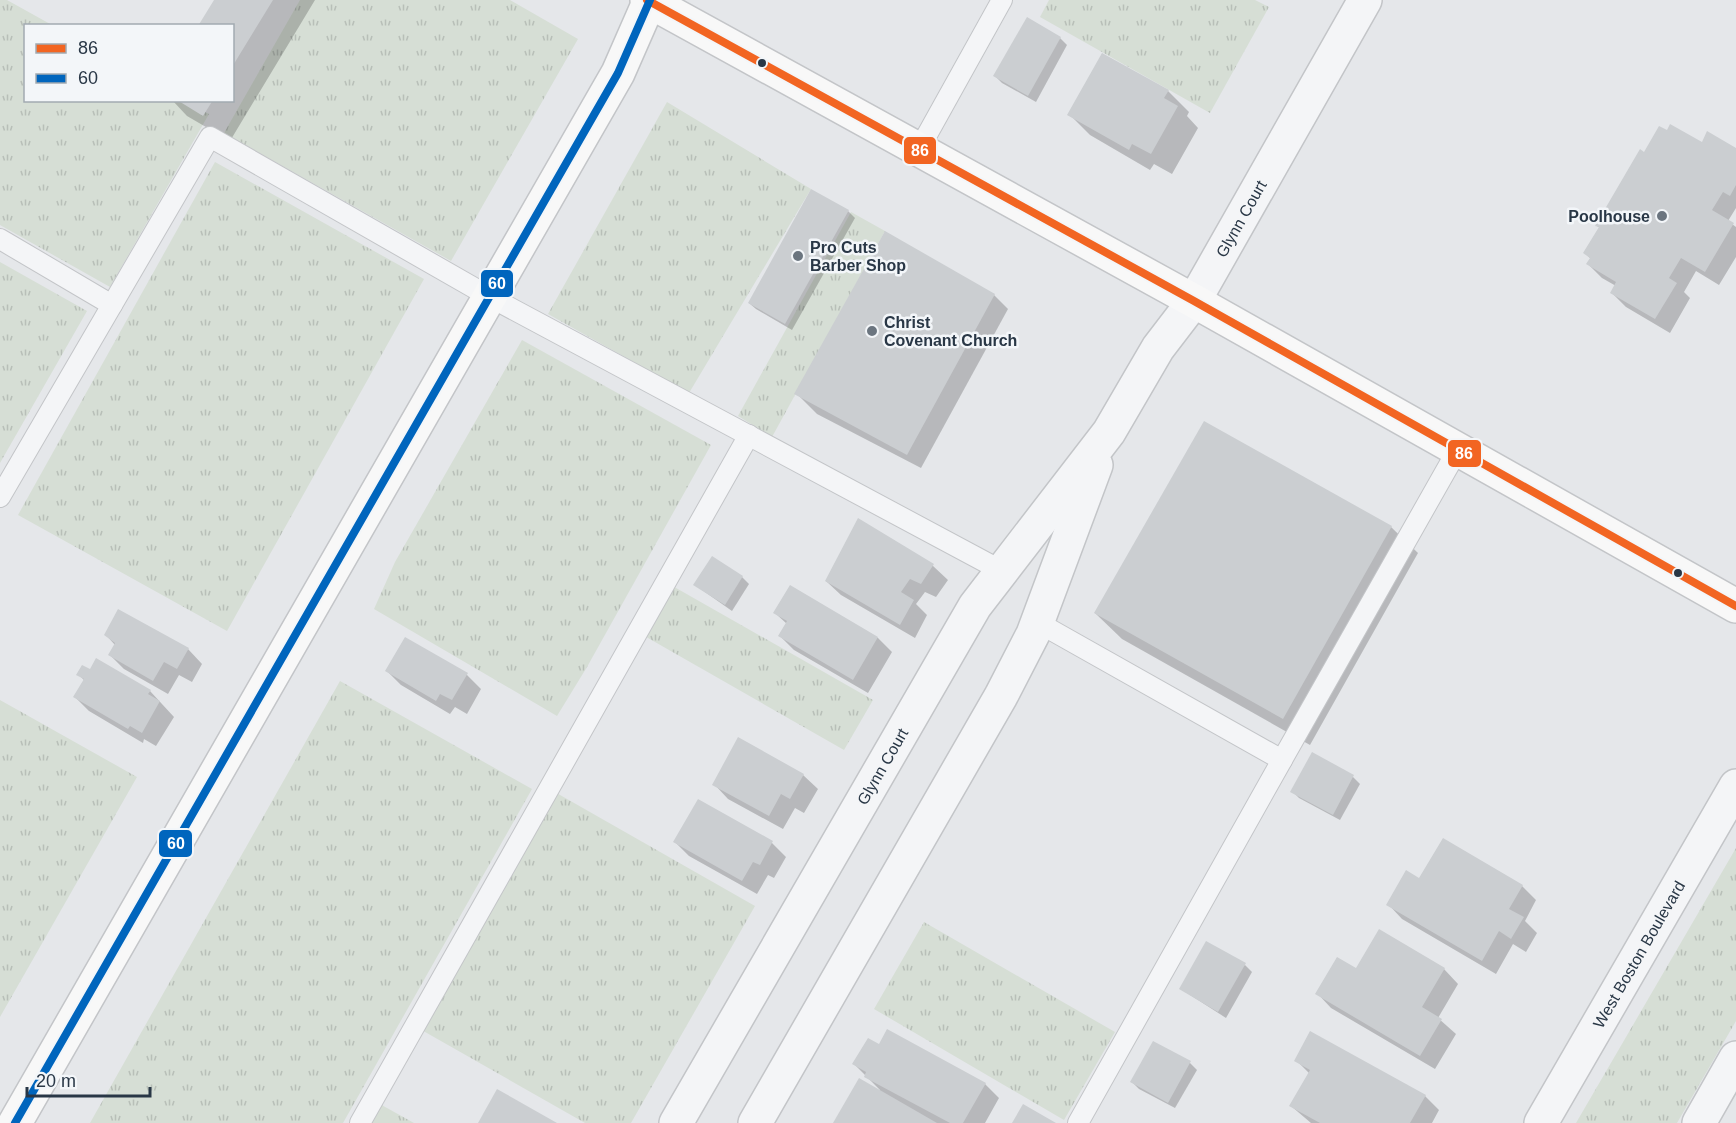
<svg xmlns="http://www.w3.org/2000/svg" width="1736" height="1123" font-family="Helvetica,sans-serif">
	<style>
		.grass { fill: url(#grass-tufts) }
		.shadow { fill: #0003 }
		.building { fill: #cbced1 }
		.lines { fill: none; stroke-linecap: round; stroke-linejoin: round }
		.lane-casing { stroke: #c3c5c8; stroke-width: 22 }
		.street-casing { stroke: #c3c5c8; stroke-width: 36 }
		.secondary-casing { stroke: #c3c5c8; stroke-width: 36 }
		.lane { stroke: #f4f5f7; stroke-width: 20 }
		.street { stroke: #f4f5f7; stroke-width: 33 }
		.secondary { stroke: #f8f8f8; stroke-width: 33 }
		.bus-1-casing { stroke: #f3f6f9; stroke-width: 12 }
		.bus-2-casing { stroke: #f3f6f9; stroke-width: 12 }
		.bus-1 { stroke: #f26522; stroke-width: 8 }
		.bus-2 { stroke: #0065bd; stroke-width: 8 }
		.bus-dot { fill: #293746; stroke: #f3f6f9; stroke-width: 2 }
		.poi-dot { fill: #6b757f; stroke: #f3f6f9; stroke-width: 2 }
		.labels { text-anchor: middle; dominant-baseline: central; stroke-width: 5; stroke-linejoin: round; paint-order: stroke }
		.poi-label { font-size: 16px; font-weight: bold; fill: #293746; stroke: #f3f6f9; text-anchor: start }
		.street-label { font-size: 16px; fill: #293746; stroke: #f3f6f9 }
		.line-badge { stroke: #f3f6f9; stroke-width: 2 }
		.badge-label { font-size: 16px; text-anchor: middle; font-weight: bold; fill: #fff }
	</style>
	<defs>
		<pattern id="grass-tufts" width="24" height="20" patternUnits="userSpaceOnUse" patternTransform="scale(1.5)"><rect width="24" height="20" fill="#d6ded5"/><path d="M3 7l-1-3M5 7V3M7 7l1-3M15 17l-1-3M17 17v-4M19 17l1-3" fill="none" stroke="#b8bfb8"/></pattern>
	</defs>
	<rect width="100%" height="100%" fill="#e5e7ea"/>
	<g class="grass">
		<polygon points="0,0 7,0 52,25 26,26 26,100 184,101 209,114 110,287 0,225"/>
		<polygon points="300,0 510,0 578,39 451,261 224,133"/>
		<polygon points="1049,0 1255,0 1269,7 1210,113 1040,17"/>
		<polygon points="667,102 811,189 689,393 548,314"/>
		<polygon points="215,162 424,279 227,631 18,515"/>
		<polygon points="851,212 885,231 772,437 738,416"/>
		<polygon points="0,262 87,311 0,463"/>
		<polygon points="522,340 711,445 587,667 557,716 374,609 395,562"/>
		<polygon points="662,580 873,700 844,750 634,630"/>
		<polygon points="340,681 532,789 343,1123 90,1123"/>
		<polygon points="0,700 137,777 0,1017"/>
		<polygon points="546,787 755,906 631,1123 585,1123 411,1024"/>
		<polygon points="1736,848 1736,1021 1677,1123 1576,1123"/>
		<polygon points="924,922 1115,1032 1064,1120 874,1009"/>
		<polygon points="369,1098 414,1123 356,1123"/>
	</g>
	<g class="shadow">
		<polygon points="215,0 315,0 230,141 187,116 172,100 232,100 232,26"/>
		<polygon points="1060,38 1067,45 1036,102 1002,83 995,76"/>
		<polygon points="1103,55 1168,91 1189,112 1187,116 1198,128 1172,174 1154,164 1150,170 1090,135 1069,114"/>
		<polygon points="1702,144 1736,150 1736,208 1728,221 1736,227 1736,257 1719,285 1696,271 1684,292 1690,298 1670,333 1626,307 1612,293 1616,286 1602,278 1588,264 1591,259 1585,253 1600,228 1597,226 1644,154"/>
		<polygon points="848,211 855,218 792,330 756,309 749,303"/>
		<polygon points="994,295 1008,309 921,468 817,414 796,393"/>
		<polygon points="1204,423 1391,527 1418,553 1310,745 1122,639 1095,613"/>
		<polygon points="859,520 933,566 948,580 936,597 925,592 916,604 927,615 915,638 841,595 826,581"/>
		<polygon points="742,577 749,584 732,611 695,585"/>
		<polygon points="790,587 878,638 892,652 868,693 794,650 780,636 787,624 775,613"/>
		<polygon points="106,635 188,649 202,664 192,682 179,675 168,694 124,669 110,655 115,645"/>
		<polygon points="97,660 150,691 174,717 156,746 144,739 143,743 89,711 75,697 85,681 78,674 91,671"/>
		<polygon points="387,671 467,675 481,689 467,714 455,707 450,714 401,685"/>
		<polygon points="1312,754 1353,777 1360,784 1340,820 1299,798 1292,791"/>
		<polygon points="803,775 818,789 804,813 795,808 783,829 728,799 714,784"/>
		<polygon points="675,842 772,843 786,857 774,878 768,875 757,894 689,856"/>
		<polygon points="1420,880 1522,886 1536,900 1525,921 1537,933 1526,952 1513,944 1496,974 1402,919 1388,904"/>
		<polygon points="1245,965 1252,972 1226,1018 1181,989"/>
		<polygon points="1444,969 1458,984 1438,1018 1456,1034 1435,1069 1331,1008 1317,993 1356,970"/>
		<polygon points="1154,1043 1190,1063 1197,1070 1175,1108 1139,1089 1132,1082"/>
		<polygon points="880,1046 985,1084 999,1098 985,1123 835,1123 880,1090 854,1064"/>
		<polygon points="1296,1060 1425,1096 1439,1110 1432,1123 1311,1123 1291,1106 1310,1074"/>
	</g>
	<g class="building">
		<polygon points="214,0 273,0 232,67 232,26 198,26"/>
		<polygon points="1027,17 1061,37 1028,96 993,76"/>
		<polygon points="1102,53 1169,90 1164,98 1178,106 1151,154 1132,144 1129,150 1067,115"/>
		<polygon points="177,100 213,100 203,116"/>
		<polygon points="1670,124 1702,142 1707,131 1736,148 1736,185 1730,196 1723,192 1712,210 1734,223 1705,272 1681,258 1669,278 1677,283 1655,319 1610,293 1616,282 1586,264 1590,258 1583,253 1599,227 1595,226 1640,149 1644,152 1659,126 1667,130"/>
		<polygon points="811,189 849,210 785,324 748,303"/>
		<polygon points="885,231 995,294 907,455 794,394"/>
		<polygon points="1204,421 1392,526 1283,719 1094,613"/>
		<polygon points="858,518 934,564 921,584 910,579 901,592 914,600 900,625 825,581"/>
		<polygon points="712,556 743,576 725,605 693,585"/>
		<polygon points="790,585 878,637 853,680 778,636 787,621 773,613"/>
		<polygon points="118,609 189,648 177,669 164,662 153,681 108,655 115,643 104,635"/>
		<polygon points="405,637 468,673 452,700 440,694 436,701 385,671"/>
		<polygon points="96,658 151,690 148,694 160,701 142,733 130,726 128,729 73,697 84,679 76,675 82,665 90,669"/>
		<polygon points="738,737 804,774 790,799 781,794 769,816 712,785"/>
		<polygon points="1312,752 1354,775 1333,815 1290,792"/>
		<polygon points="698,799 773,841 760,865 753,862 742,881 673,842"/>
		<polygon points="1443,838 1523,885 1509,909 1524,917 1511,939 1499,931 1482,961 1386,905 1406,870 1419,878"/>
		<polygon points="1379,929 1445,968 1422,1007 1442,1019 1420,1056 1315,994 1337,957 1356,968"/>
		<polygon points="1206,941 1246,963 1218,1012 1179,989"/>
		<polygon points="887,1029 986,1083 963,1123 950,1123 864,1077 866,1072 852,1064 868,1038 879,1044"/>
		<polygon points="1310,1031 1426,1095 1410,1123 1320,1123 1289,1106 1310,1070 1294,1061"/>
		<polygon points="1153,1041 1191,1061 1168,1103 1130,1082"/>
		<polygon points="859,1078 937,1123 833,1123"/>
		<polygon points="497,1089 557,1123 478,1123"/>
		<polygon points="1023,1104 1056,1123 1012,1123"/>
	</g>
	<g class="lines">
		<g class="lane-casing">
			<g id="lane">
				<polyline points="918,151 1002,0"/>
				<polyline points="0,239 112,305"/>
				<polyline points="0,497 210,137 490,297 1002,571"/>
				<polyline points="1037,622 1282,760 1457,451"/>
				<polyline points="360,1123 749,435"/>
				<polyline points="1078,1123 1282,760"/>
			</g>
		</g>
		<g class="street-casing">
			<g id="street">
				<path id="s1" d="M676,1123l299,-517 134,-174 49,-84 36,-47 171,-301"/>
				<polyline points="755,1123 1001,696 1033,634 1096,465"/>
				<path id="s2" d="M1541,1123l195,-337"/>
				<polyline points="1699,1123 1736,1058"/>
			</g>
		</g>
		<g class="secondary-casing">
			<g id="secondary">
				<polyline points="647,0 1194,301 1736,606"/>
				<polyline points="15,1123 618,73 650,0"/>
			</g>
		</g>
		<use href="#lane" class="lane"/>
		<use href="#street" class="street"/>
		<use href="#secondary" class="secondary"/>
		<g class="bus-1-casing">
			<polyline id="bus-1" points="647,0 1194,301 1736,606"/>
		</g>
		<g class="bus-2-casing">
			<polyline id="bus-2" points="15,1123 618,73 650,0"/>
		</g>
		<use href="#bus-1" class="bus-1"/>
		<use href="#bus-2" class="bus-2"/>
	</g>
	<g class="bus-dot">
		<circle cx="762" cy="63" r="5"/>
		<circle cx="1678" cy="573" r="5"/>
	</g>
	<g class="poi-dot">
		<circle cx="1662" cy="216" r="6"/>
		<circle cx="798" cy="256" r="6"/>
		<circle cx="872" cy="331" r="6"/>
	</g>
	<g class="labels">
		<g class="poi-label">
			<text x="1650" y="216" text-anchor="end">Poolhouse</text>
			<text x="810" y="247">Pro Cuts<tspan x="810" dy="18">Barber Shop</tspan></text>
			<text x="884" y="322">Christ<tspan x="884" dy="18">Covenant Church</tspan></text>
		</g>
		<g class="street-label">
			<text stroke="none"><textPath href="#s1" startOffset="1068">Glynn Court</textPath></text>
			<text stroke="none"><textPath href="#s1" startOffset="412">Glynn Court</textPath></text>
			<text stroke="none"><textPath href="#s2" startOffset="195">West Boston Boulevard</textPath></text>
		</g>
	</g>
	<g class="line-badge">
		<rect x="903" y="136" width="34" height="29" rx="6" fill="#f26522"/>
		<rect x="480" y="269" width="34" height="29" rx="6" fill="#0065bd"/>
		<rect x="1447" y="439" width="35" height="29" rx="6" fill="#f26522"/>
		<rect x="158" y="829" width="35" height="29" rx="6" fill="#0065bd"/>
	</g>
	<g class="badge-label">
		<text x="920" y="156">86</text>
		<text x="497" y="289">60</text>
		<text x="1464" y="459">86</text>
		<text x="176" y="849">60</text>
	</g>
	<rect x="24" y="24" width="210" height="78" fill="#f3f6f9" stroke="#a2aab1" stroke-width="1.5"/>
	<rect x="36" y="44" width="30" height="9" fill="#f26522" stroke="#a2aab1" stroke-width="1.5"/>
	<text x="78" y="54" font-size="18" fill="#293746">86</text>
	<rect x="36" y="74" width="30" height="9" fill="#0065bd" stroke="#a2aab1" stroke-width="1.5"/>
	<text x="78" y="84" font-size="18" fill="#293746">60</text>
	<path d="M27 1087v9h123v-9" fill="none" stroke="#293746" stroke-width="3"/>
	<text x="36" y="1087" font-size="18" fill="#293746" stroke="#f3f6f9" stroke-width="4.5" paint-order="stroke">20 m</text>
</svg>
